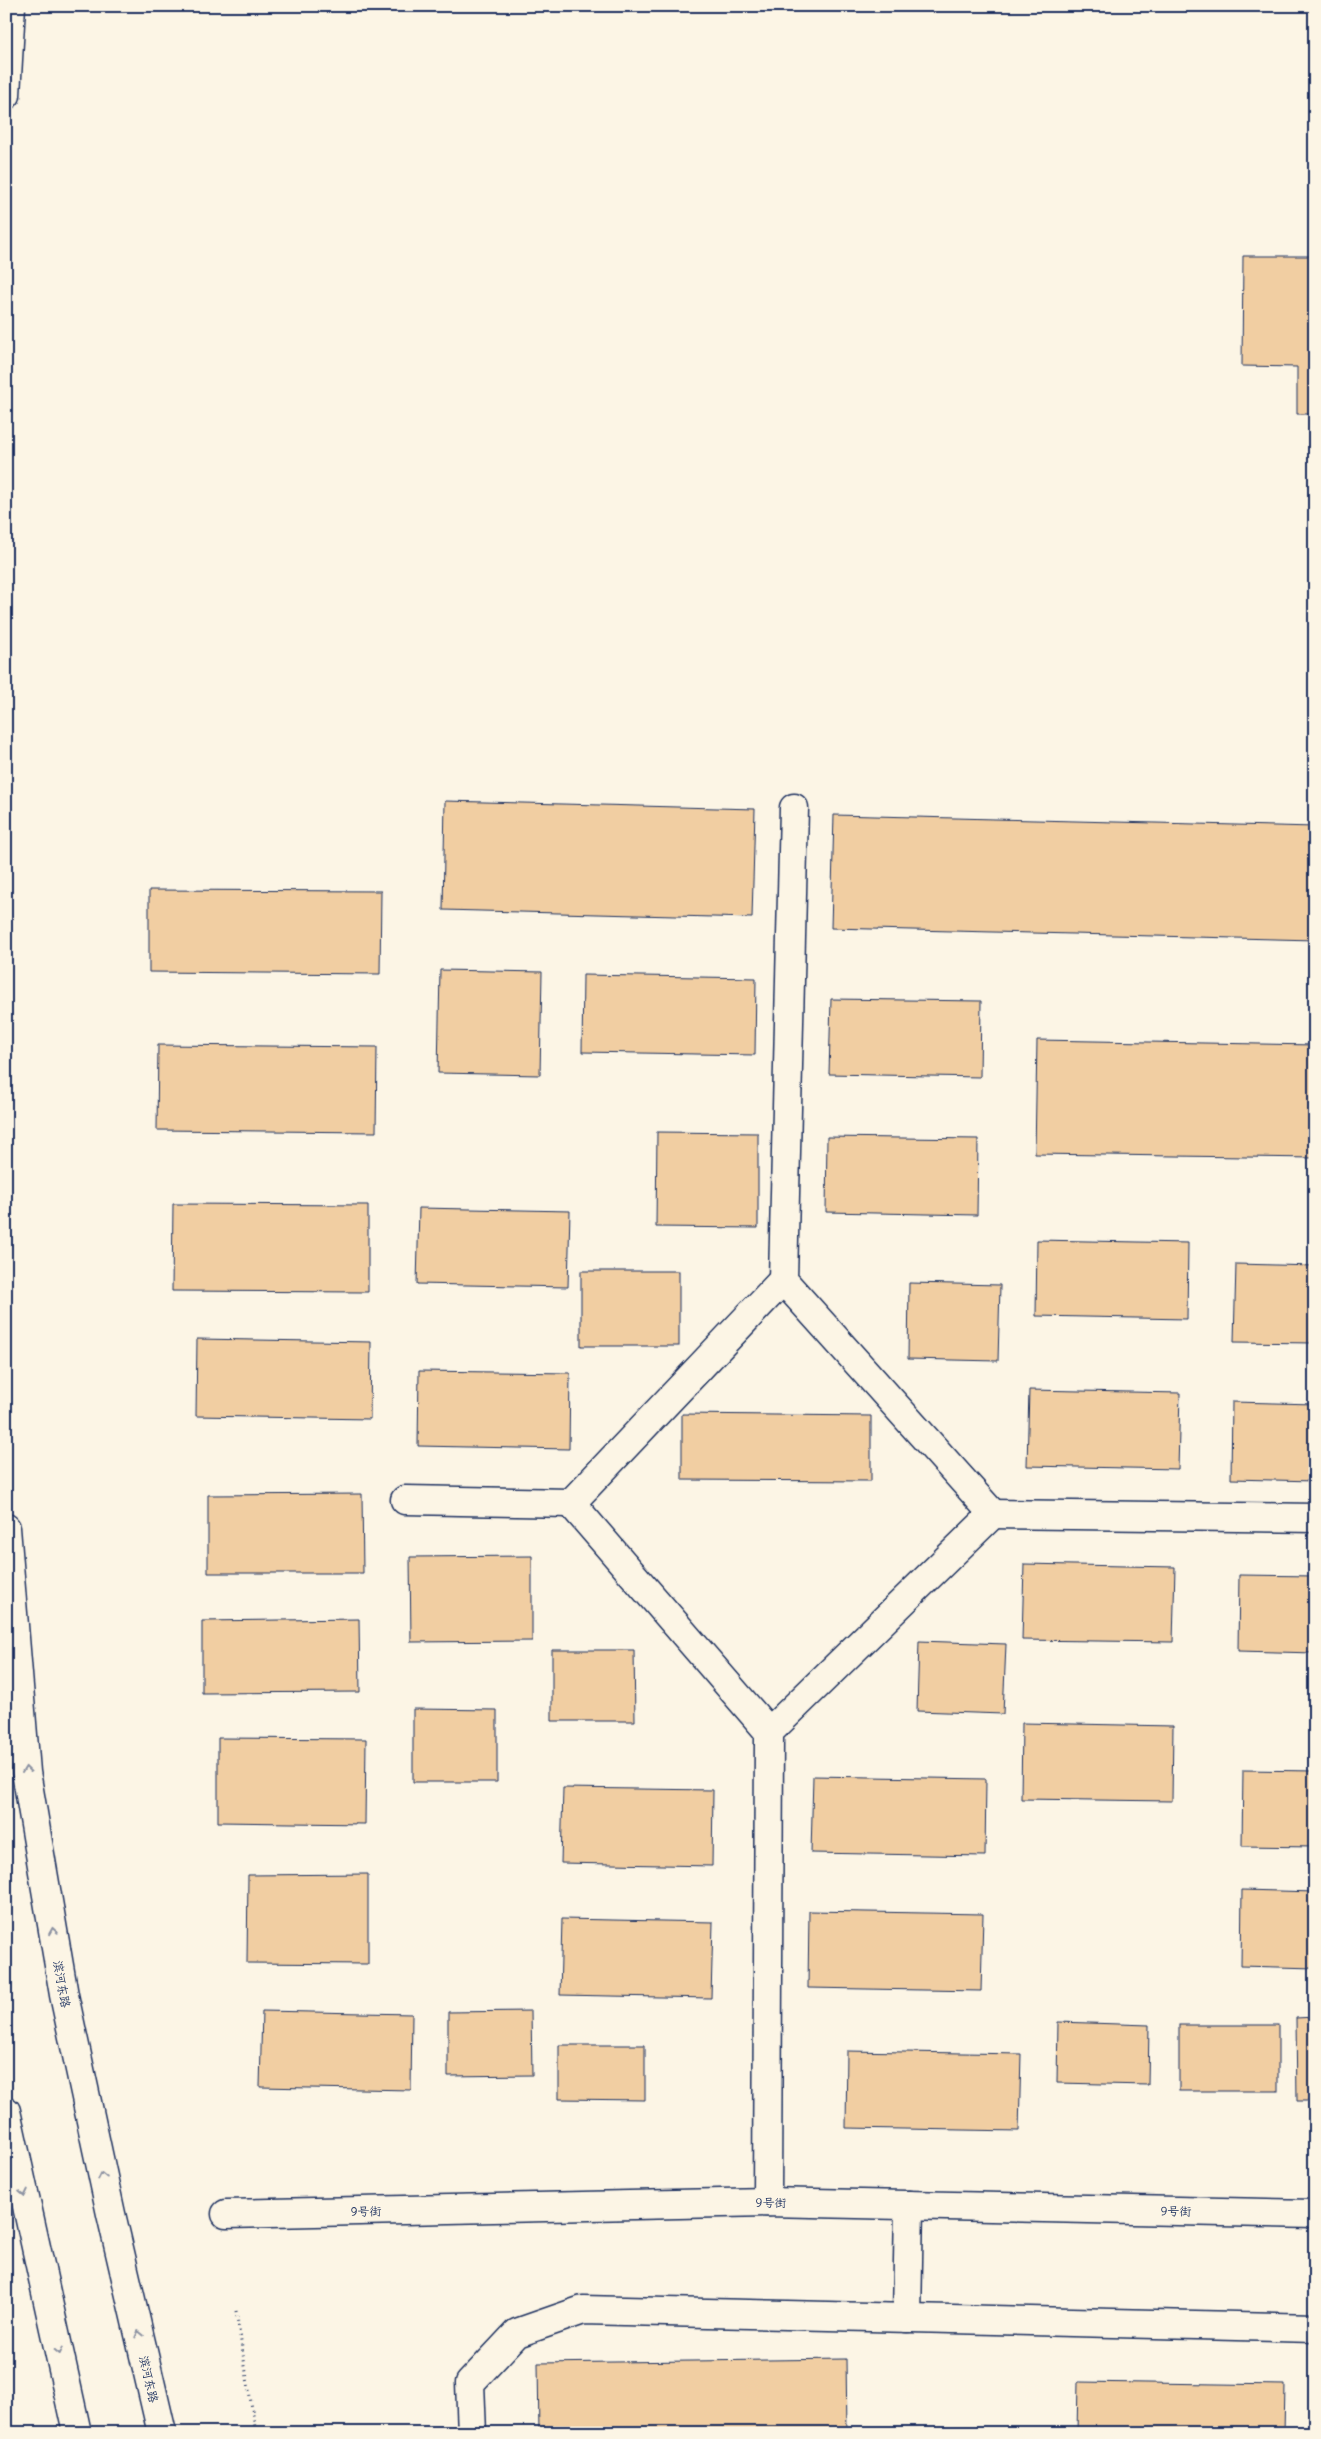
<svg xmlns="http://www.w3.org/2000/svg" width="1321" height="2439" font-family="Delius,'LXGW WenKai TC',sans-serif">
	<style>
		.building { fill: #f1cea2; stroke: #1b2f5e }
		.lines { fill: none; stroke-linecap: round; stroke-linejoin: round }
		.minor-casing { stroke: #1b2f5e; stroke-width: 31 }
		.primary-casing { stroke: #1b2f5e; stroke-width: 31 }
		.path { stroke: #1b2f5e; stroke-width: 3; stroke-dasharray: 1 4; stroke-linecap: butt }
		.minor { stroke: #fcf5e5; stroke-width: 28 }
		.primary { stroke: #fcf5e5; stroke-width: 28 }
		.oneway { stroke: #8c92a2 }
		.labels { text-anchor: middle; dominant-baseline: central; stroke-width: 4.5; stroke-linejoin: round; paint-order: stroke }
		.street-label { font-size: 12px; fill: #1b2f5e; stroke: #fcf5e5 }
	</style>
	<rect width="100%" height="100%" fill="#fcf5e5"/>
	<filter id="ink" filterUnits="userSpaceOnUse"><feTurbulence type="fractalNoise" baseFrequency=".02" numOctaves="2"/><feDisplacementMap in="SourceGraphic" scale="10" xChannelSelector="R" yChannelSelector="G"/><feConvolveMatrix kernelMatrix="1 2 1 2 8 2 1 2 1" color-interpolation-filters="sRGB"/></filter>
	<g filter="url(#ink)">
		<g class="building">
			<polygon points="1243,256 1315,256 1315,414 1297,414 1297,367 1242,366"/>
			<polygon points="445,801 755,809 752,918 443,910"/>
			<polygon points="834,815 1315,827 1315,940 831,928"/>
			<polygon points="149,890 381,891 380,974 149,972"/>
			<polygon points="440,970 542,972 540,1075 438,1073"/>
			<polygon points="583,975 756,978 755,1055 582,1052"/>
			<polygon points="831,999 981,1001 980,1077 829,1074"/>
			<polygon points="1037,1040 1315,1045 1315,1158 1035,1154"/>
			<polygon points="158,1045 377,1047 376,1132 157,1130"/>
			<polygon points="657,1132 758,1133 758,1228 656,1227"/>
			<polygon points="827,1137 978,1139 977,1215 826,1212"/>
			<polygon points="173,1204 368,1205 368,1292 172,1291"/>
			<polygon points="419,1208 570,1211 568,1287 417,1284"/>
			<polygon points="1037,1240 1188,1243 1187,1319 1036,1316"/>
			<polygon points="1236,1264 1315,1266 1315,1343 1234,1342"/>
			<rect x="581" y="1271" width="98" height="75"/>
			<polygon points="909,1283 1000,1285 998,1361 908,1359"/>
			<polygon points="197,1339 371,1342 370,1419 196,1416"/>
			<polygon points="419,1371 570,1373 569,1449 418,1446"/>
			<polygon points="1029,1390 1180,1393 1178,1469 1027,1466"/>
			<polygon points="1232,1402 1315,1404 1315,1481 1231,1479"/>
			<polygon points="682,1414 871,1416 871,1481 682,1480"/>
			<polygon points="362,1494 363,1573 208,1573 208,1495"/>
			<polygon points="532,1556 532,1641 411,1642 410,1557"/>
			<polygon points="1024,1564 1175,1567 1173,1642 1022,1640"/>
			<polygon points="1239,1575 1315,1576 1315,1653 1238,1651"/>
			<polygon points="359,1619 360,1692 202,1693 202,1621"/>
			<polygon points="919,1641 1006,1644 1003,1714 917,1711"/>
			<polygon points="552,1650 634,1650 635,1721 552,1721"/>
			<polygon points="413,1709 497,1710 497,1782 413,1782"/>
			<polygon points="1022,1723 1173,1726 1172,1801 1021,1799"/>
			<polygon points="218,1738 366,1739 365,1824 218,1822"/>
			<polygon points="1243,1770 1315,1771 1315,1847 1242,1846"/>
			<polygon points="813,1776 986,1779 985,1856 811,1853"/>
			<polygon points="563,1788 713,1790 712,1866 561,1863"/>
			<polygon points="368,1874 368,1964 247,1963 248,1875"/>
			<polygon points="1242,1890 1315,1892 1315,1968 1241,1966"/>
			<polygon points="809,1911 983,1914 981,1991 808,1988"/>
			<polygon points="562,1919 713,1922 711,1998 560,1995"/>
			<polygon points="262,2011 412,2014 411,2090 260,2087"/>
			<polygon points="531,2011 532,2075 448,2076 448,2012"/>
			<polygon points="1315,2017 1315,2101 1297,2101 1296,2018"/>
			<polygon points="1058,2022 1149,2025 1148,2085 1057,2083"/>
			<rect x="1179" y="2025" width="99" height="66"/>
			<polygon points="559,2045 645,2045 645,2100 559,2099"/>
			<polygon points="847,2051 1021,2054 1019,2131 846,2128"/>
			<polygon points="846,2359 847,2433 539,2433 538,2363"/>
			<polygon points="1078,2382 1285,2385 1284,2433 1077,2433"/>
		</g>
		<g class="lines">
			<g class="minor-casing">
				<g id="minor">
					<polyline points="405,1500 571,1503"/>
					<polyline points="993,1514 1315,1518"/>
					<polyline points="769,1732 571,1503 783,1280"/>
					<polyline points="767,2202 769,1732 993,1514 783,1280 794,808"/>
					<polyline points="226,2214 767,2202 1315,2214"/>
					<polyline points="907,2318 909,2205"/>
					<polyline points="472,2433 470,2383 517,2333 583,2310 1315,2328"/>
				</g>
			</g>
			<g class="primary-casing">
				<g id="primary">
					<polyline points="6,95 11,6"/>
					<polyline points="6,1528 26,1772 64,1995 111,2214 162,2433"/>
					<polyline points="6,2111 77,2433"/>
				</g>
			</g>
			<g class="path">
				<polyline points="236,2311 256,2433"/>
				<polyline points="6,2432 6,2433"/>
			</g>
			<use href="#minor" class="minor"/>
			<use href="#primary" class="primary"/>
		</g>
		<defs><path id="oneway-chevron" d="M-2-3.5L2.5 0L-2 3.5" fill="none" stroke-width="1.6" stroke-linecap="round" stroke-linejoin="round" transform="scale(1.25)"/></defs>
		<g class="oneway">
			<use href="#oneway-chevron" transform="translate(26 1770) rotate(-97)"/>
			<use href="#oneway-chevron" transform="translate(53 1931) rotate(-99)"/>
			<use href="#oneway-chevron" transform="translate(102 2176) rotate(-102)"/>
			<use href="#oneway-chevron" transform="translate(24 2193) rotate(78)"/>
			<use href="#oneway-chevron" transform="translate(139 2334) rotate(-103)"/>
			<use href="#oneway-chevron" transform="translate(59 2351) rotate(78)"/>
		</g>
	</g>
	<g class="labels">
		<g class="street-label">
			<text transform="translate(62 1984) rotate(80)">滨河东路</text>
			<text x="771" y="2202">9号街</text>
			<text transform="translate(366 2211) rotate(-1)">9号街</text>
			<text transform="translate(1176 2211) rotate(1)">9号街</text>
			<text transform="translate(149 2379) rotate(77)">滨河东路</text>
		</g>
	</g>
	<rect width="1321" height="2439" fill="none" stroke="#fcf5e5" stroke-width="25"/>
	<rect x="12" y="12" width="1296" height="2414" fill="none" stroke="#1b2f5e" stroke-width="2" filter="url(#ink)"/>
</svg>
